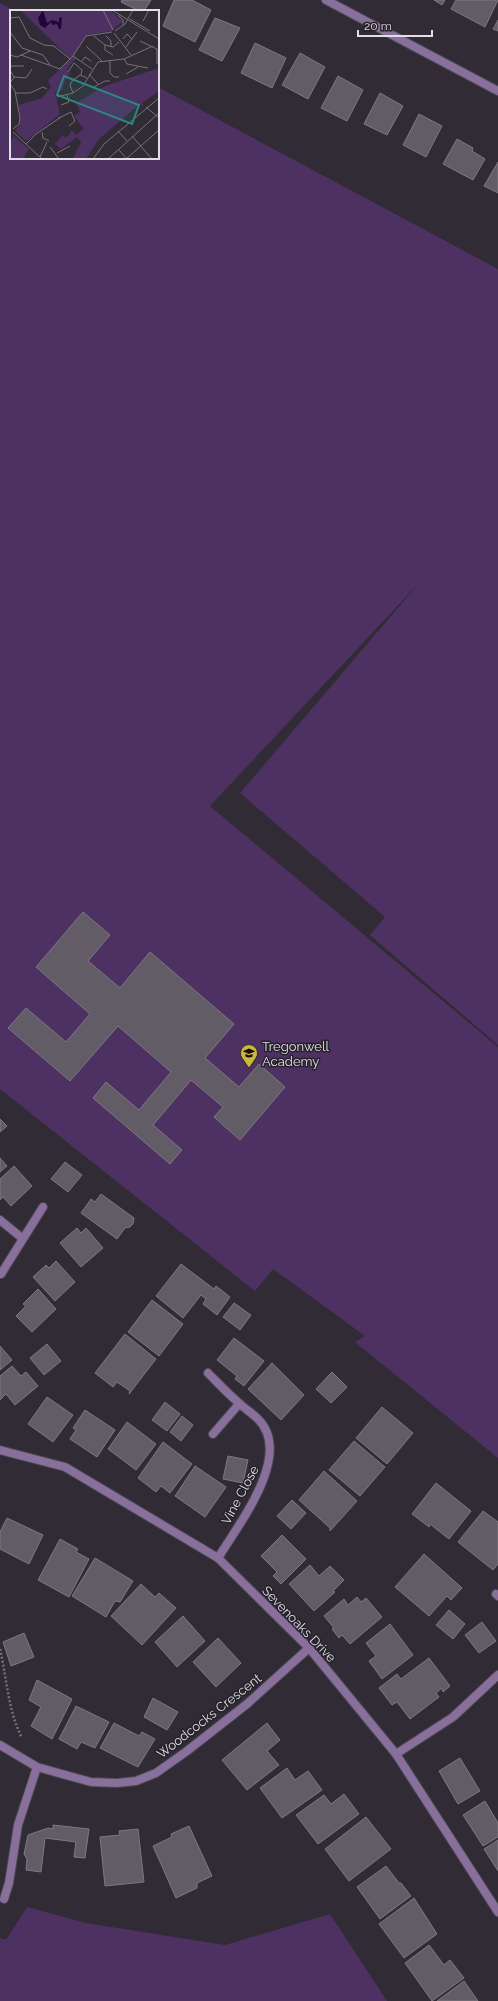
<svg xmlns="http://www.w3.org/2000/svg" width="498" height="2001" font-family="Raleway,sans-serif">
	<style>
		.green { fill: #4e3163 }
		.building { fill: #625c67; stroke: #7e7883 }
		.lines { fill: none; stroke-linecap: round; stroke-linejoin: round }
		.street-casing { stroke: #4c4850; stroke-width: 10 }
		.path { stroke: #767279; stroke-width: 2.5; stroke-dasharray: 2 2; stroke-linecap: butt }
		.street { stroke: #886f9c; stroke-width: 8 }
		.labels { text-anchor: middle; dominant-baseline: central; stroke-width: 3; stroke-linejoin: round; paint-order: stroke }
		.poi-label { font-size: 13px; fill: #e1dee4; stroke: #26212a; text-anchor: start }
		.street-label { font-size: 13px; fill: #e1dee4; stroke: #26212a }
		.inset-road { fill: none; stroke: #77737a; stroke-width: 1 }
		.view { fill: #2e8680; fill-opacity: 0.15; stroke: #2e8680; stroke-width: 2 }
		.inset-edge { fill: none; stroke: #e1dee4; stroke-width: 2 }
	</style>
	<rect width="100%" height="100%" fill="#302b34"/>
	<g class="green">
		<polygon points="0,3 15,11 11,11 11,158 158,158 158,87 498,269 498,1045 370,935 385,917 240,793 420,582 210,806 498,1047 498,1458 355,1342 365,1336 273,1269 255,1291 0,1089"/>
		<polygon points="27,1907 86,1923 225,1945 330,1914 387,2001 0,2001 0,1938 6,1940"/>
	</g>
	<g class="building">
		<polygon points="122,0 151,0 144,11 139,11 121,2"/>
		<polygon points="174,0 192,0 211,10 195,42 163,26"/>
		<polygon points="434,0 445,0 442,5"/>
		<polygon points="456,0 498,0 485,27 451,9"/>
		<polygon points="215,18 240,28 222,61 199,50"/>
		<polygon points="498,20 498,31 493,29"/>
		<polygon points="255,43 286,58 272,88 241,73"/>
		<polygon points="300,53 325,67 308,99 282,85"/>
		<polygon points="338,76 363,90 347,121 321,108"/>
		<polygon points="380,93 403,106 387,135 364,124"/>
		<polygon points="419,114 442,126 426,157 403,145"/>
		<polygon points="457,139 473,148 472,151 485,159 473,180 443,164"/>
		<polygon points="498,162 498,193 484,186"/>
		<polygon points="83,912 110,935 88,961 120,988 150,952 234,1024 205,1058 239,1087 259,1064 285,1087 240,1140 214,1117 223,1107 191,1080 153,1125 182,1150 170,1164 93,1098 106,1082 139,1110 171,1072 118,1026 70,1081 8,1028 26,1008 66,1042 90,1014 36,967"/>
		<polygon points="0,1119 7,1126 0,1132"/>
		<polygon points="0,1158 7,1166 0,1172"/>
		<polygon points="65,1162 82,1175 68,1192 51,1179"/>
		<polygon points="14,1166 32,1186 11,1206 3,1197 0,1200 0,1179"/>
		<polygon points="101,1194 134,1218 133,1224 130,1227 125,1228 117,1239 81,1213 91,1199 95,1202"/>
		<polygon points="77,1228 81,1233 86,1228 103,1248 81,1267 60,1243"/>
		<polygon points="56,1261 75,1282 55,1301 33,1277 46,1265 49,1268"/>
		<polygon points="181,1264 214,1289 216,1286 230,1297 217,1315 203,1304 206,1299 201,1295 183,1318 156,1296"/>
		<polygon points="38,1289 56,1309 32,1332 16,1316 26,1306 23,1304"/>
		<polygon points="152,1300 183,1324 159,1356 128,1332"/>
		<polygon points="234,1303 251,1315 240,1330 223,1317"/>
		<polygon points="125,1334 156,1359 129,1394 130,1391 117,1382 113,1387 95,1373"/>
		<polygon points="234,1338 264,1361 244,1386 235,1379 237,1376 217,1360"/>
		<polygon points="47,1344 61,1361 44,1375 30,1358"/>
		<polygon points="0,1346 12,1360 0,1370"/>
		<polygon points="272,1363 304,1395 281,1420 248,1389"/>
		<polygon points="12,1366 21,1376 26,1372 38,1386 15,1405 6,1394 0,1400 0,1376"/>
		<polygon points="332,1372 347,1387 331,1403 316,1389"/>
		<polygon points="47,1397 73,1415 53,1442 28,1424"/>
		<polygon points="165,1402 180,1414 167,1431 152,1420"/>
		<polygon points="382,1407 413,1433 387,1464 356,1438"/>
		<polygon points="85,1410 115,1430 97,1457 70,1439 76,1430 73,1428"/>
		<polygon points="182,1416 193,1425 181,1441 170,1432"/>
		<polygon points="127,1422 156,1444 136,1470 108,1449"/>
		<polygon points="354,1441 385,1467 360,1496 329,1470"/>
		<polygon points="163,1442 192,1464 170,1493 161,1486 156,1492 138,1478"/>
		<polygon points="228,1456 248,1460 243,1483 223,1479"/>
		<polygon points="195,1466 226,1487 205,1517 175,1496"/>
		<polygon points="324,1471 357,1501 330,1531 330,1528 299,1500"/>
		<polygon points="436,1483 471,1511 449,1539 430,1524 429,1527 412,1514"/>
		<polygon points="292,1500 306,1513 291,1529 277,1516"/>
		<polygon points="483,1511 498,1522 498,1564 493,1570 458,1542"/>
		<polygon points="7,1518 43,1535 29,1564 0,1549 0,1532"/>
		<polygon points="282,1535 306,1559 281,1584 273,1576 277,1572 261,1556"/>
		<polygon points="60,1539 78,1549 76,1552 89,1559 69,1597 38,1580"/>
		<polygon points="424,1554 462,1588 451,1600 447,1596 429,1616 395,1587"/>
		<polygon points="95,1558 133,1581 120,1602 115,1601 106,1617 72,1596"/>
		<polygon points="310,1565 319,1576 330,1566 344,1580 333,1591 335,1592 314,1611 289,1584"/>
		<polygon points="141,1584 155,1597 159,1593 176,1608 142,1645 111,1616"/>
		<polygon points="357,1597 361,1602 366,1598 382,1617 350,1644 342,1635 339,1638 332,1629 334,1628 324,1616 344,1599 348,1605"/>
		<polygon points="449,1610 465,1624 453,1639 436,1625"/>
		<polygon points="183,1616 205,1641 177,1667 155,1642"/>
		<polygon points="482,1622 496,1641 479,1653 465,1635"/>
		<polygon points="390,1624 413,1655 382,1679 369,1661 376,1656 366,1643"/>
		<polygon points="24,1633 34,1657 11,1666 3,1642"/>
		<polygon points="218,1638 241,1663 216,1687 193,1662"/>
		<polygon points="429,1658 450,1686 443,1692 442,1688 436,1693 439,1697 410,1719 397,1702 392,1705 379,1688 397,1674 401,1679"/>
		<polygon points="37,1680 72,1699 52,1739 31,1726 41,1707 29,1700"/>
		<polygon points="153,1698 178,1712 167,1730 144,1717"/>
		<polygon points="76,1706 109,1722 95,1748 81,1742 77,1749 59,1739"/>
		<polygon points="114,1723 139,1736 142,1732 155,1739 138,1767 100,1748"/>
		<polygon points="267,1723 280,1740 267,1751 279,1765 247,1790 222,1760"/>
		<polygon points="460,1758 480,1791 458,1804 439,1771"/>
		<polygon points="287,1768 295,1780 308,1771 322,1790 282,1818 260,1788"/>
		<polygon points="344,1794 359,1814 318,1844 296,1815 324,1795 331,1804"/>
		<polygon points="485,1801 498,1823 498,1837 483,1846 463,1815"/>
		<polygon points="366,1817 391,1849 349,1881 325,1849"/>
		<polygon points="53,1825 89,1829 85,1858 74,1857 76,1842 45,1838 41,1872 26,1870 27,1859 24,1854 28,1835 48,1828 53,1829"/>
		<polygon points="189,1826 212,1876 197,1883 197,1888 176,1898 153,1846 172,1837 171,1834"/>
		<polygon points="138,1829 144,1882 105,1886 100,1837 120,1835 119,1831"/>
		<polygon points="498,1840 498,1871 484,1849"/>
		<polygon points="386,1866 399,1883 401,1883 411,1896 380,1919 357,1887"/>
		<polygon points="414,1898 437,1934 404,1958 379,1924"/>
		<polygon points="429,1945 444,1965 450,1960 464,1978 432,2001 405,1963"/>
		<polygon points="464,1981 478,2001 437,2001"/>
	</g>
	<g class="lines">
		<g class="street-casing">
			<g id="street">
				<polyline points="326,0 498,91"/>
				<polyline points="0,1220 22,1238"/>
				<polyline points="1,1274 43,1207"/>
				<path d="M208,1373c10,10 20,21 31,30 6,6 13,10 19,16 36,36 -20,106 -40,139"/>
				<polyline points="213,1434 239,1404"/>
				<polyline points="0,1450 65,1467 218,1558 309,1648 396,1754 498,1912"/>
				<polyline points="496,1594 498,1596"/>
				<polyline points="0,1745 37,1767 91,1782 117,1783 136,1781 156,1773 187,1751 247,1704 309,1648"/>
				<polyline points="396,1754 453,1717 498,1675"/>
				<polyline points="4,1899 9,1883 18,1825 37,1767"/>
			</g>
		</g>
		<path class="path" d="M0,1649c7,30 8,62 22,89"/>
		<use href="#street" class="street"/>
	</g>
	<defs>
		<g id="school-pin" transform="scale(0.9)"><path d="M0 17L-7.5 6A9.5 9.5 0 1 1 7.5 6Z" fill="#ceb837" stroke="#26212a"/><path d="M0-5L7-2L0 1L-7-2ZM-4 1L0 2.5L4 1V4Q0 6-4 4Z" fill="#111"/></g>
	</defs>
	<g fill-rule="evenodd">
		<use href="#school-pin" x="249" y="1053"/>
	</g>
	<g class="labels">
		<g class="poi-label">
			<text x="262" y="1046">Tregonwell<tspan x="262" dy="15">Academy</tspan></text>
		</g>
		<g class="street-label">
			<text transform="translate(240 1495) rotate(-62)">Vine Close</text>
			<text transform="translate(299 1624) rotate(46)">Sevenoaks Drive</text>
			<text transform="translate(209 1716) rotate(-38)">Woodcocks Crescent</text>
		</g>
	</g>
	<g transform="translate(10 10)">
		<rect width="149" height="149" fill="#302b34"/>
		<path d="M10,0h90l13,11 -11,10 -22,3 -5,3 -13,20 4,1 -9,11 3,5 -4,3 -4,13 -7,2 5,22 -34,27 -11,-10 5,-7 -1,-19 23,-7 9,-11 -3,-7 23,-21zM149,58v23l-17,12 2,4 -4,-3 -41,35 -13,20h-13l8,-17 -4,-5 -16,12 -6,-5 8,-9 2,3 4,-3 3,-5 4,5 8,-6 -10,-13 6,-4 -4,-9 29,-17zM0,123l19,16 -5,8 2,2h-16v-19l4,-2z" fill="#4e3163"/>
		<path d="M33,0l4,13 5,-3 7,2v-4l3,-1 -1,12h-2l-2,-5 -5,1 -1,-3 -6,6 -5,-3 -2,-7z" fill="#27033b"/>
		<path class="inset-road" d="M93,0l10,20M102,0l47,29M108,5l5,5v5M0,8l9,-1 11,21 14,7 10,1 16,13M120,9l20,12M133,11l6,-11M105,21l10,-7 8,-14M0,22l12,16 21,7 7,10M104,23l17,22M84,26l11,9 8,2 6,-5M96,26l5,5v5M113,29l4,-5 5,5M130,31l17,8v15M95,35v5l8,5M76,36l16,15M116,37l11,-15M0,45l7,2 13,-6M11,45l39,14 13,-13 13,-20 26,-4M63,46l19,13M114,49l3,5 21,4M100,50v13l4,4h5M72,51l3,-4 6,4M0,56h14M0,60l4,7 -4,6M58,62l6,-9 8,7 -1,5M79,64l9,10M116,64l12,-7M4,67l12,1 6,-9M0,74l5,7 5,27 -1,6 -6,5M82,78l13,-7h5M6,83h14l13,-6 4,2M63,83l-3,-8 2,-4 8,-6 7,3M47,87l16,-4 10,-7 15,-24 26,-3 29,-13M51,95l8,-3 -2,-7M136,97l13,11M51,107l10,-5 4,9 -6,5M108,121l9,10M3,122l29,27M32,122l1,6 6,3M122,126l20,23M16,134l10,-10 25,-17 -3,1M40,137l9,12M108,139l9,10M47,143l13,-7M30,147l7,-15M83,149l11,-15 55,-46M98,149l51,-46M116,149l33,-29"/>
		<path class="view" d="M54,66l75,29 -7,19 -75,-29z"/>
		<rect width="149" height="149" class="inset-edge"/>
	</g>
	<path d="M358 30v6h74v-6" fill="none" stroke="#e1dee4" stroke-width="2"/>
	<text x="364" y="30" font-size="12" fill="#e1dee4" stroke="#26212a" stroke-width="3" paint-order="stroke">20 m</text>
</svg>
